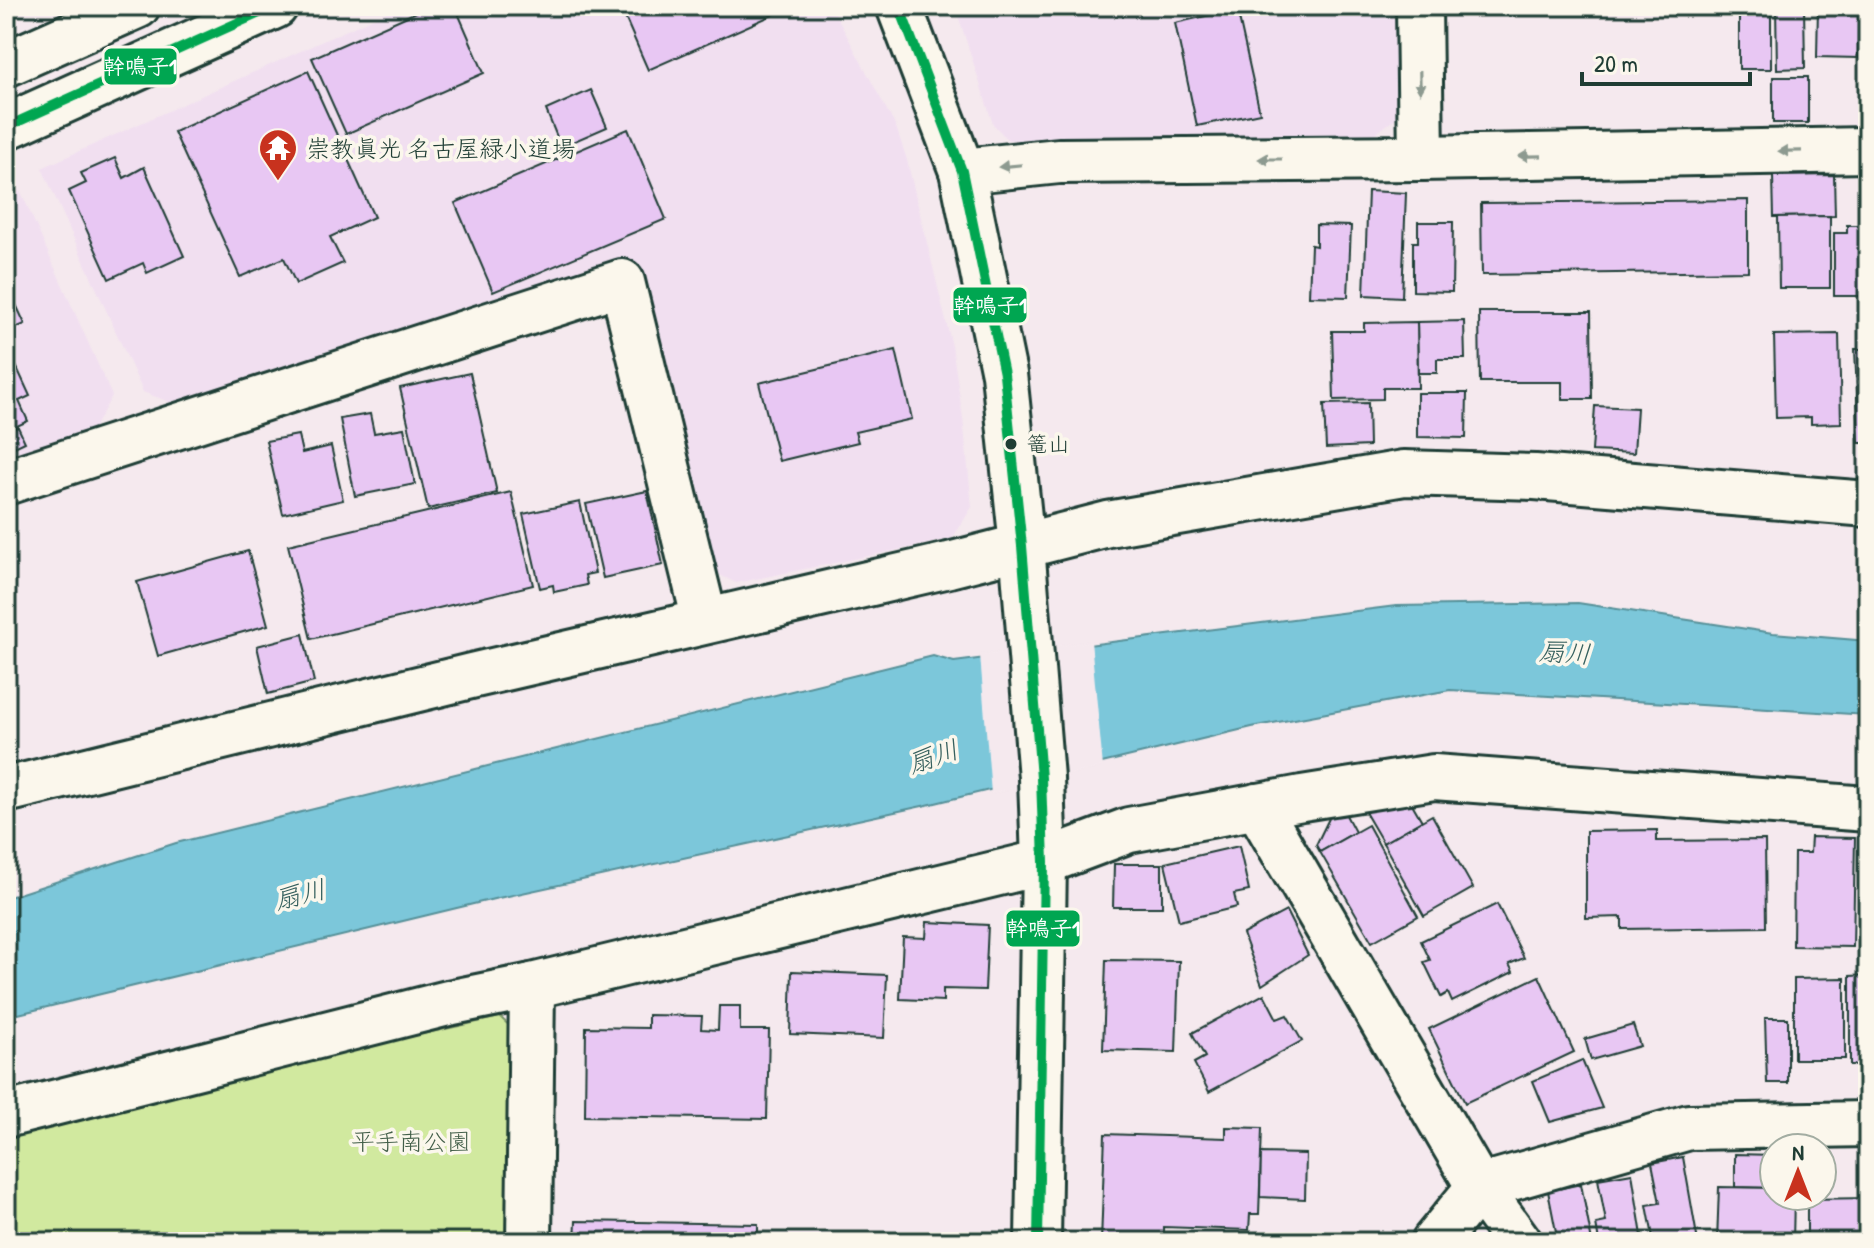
<svg xmlns="http://www.w3.org/2000/svg" width="1874" height="1248" font-family="'Patrick Hand','Klee One',sans-serif">
	<style>
		.built { fill: #f1dff0 }
		.green { fill: #d1e99f; stroke: #78936a; stroke-width: 2 }
		.water { fill: #7bc7da; stroke: #569098; stroke-width: 2 }
		.pier { fill: #f5e9ee }
		.building { fill: #e8c7f3; stroke: #1f3d34; stroke-width: 2 }
		.lines { fill: none; stroke-linecap: round; stroke-linejoin: round }
		.street-casing { stroke: #1f3d34; stroke-width: 50 }
		.secondary-casing { stroke: #1f3d34; stroke-width: 50 }
		.primary-casing { stroke: #1f3d34; stroke-width: 50 }
		.street { stroke: #fbf7ec; stroke-width: 44 }
		.secondary { stroke: #fbf7ec; stroke-width: 44 }
		.primary { stroke: #fbf7ec; stroke-width: 44 }
		.bus-1-casing { stroke: #fbf7ec; stroke-width: 16 }
		.bus-1 { stroke: #00a651; stroke-width: 10 }
		.oneway { fill: #8d9a90 }
		.bus-dot { fill: #1f3d34; stroke: #fbf7ec; stroke-width: 3 }
		.labels { text-anchor: middle; dominant-baseline: central; stroke-width: 7; stroke-linejoin: round; paint-order: stroke }
		.bus-label { font-size: 22px; fill: #1f3d34; stroke: #fbf7ec; text-anchor: start }
		.poi-label { font-size: 24px; fill: #1f3d34; stroke: #fbf7ec; text-anchor: start }
		.park-label { font-size: 24px; fill: #435f49; stroke: #fbf7ec }
		.water-label { font-size: 26px; font-style: italic; fill: #36605e; stroke: #fbf7ec }
		.line-badge { stroke: #fbf7ec; stroke-width: 3 }
		.badge-label { font-size: 22px; text-anchor: middle; font-weight: bold; fill: #fff }
	</style>
	<rect width="100%" height="100%" fill="#f5e9ee"/>
	<filter id="ink" filterUnits="userSpaceOnUse"><feTurbulence type="fractalNoise" baseFrequency=".0125" numOctaves="2"/><feDisplacementMap in="SourceGraphic" scale="16" xChannelSelector="R" yChannelSelector="G"/><feConvolveMatrix kernelMatrix="1 2 1 2 8 2 1 2 1" color-interpolation-filters="sRGB"/></filter>
	<g filter="url(#ink)">
		<g class="built">
			<polygon points="400,6 831,6 896,127 907,160 952,346 963,418 972,507 952,539 736,583 708,569 631,259 183,407 143,392 42,168"/>
			<polygon points="955,6 1397,6 1401,114 1374,135 1008,140 993,124"/>
			<polygon points="6,186 21,192 112,396 86,442 6,469"/>
		</g>
		<polygon class="green" points="500,1017 515,1031 511,1242 6,1242 6,1125"/>
		<polygon class="water" points="1578,603 1773,633 1868,641 1868,715 1450,690 1252,727 927,805 494,899 6,1017 6,898 176,843 933,656 954,662 1396,606"/>
		<polygon class="pier" points="1091,641 1103,767 991,794 980,655"/>
		<g class="building">
			<polygon points="430,6 455,6 484,73 346,134 312,58"/>
			<polygon points="620,6 793,6 648,70"/>
			<polygon points="1072,6 1100,6 1100,7 1074,13"/>
			<polygon points="1168,6 1194,6 1169,11"/>
			<rect x="1739" y="6" width="32" height="63"/>
			<polygon points="1776,6 1804,6 1805,68 1777,69"/>
			<polygon points="1818,6 1867,6 1867,13 1859,13 1858,58 1817,57"/>
			<polygon points="1237,9 1260,113 1197,126 1175,23"/>
			<polygon points="308,71 374,217 330,237 343,263 296,284 284,258 240,277 174,132"/>
			<rect x="1773" y="77" width="35" height="46"/>
			<polygon points="591,90 607,127 561,147 546,110"/>
			<polygon points="628,129 666,219 493,292 455,203"/>
			<polygon points="115,158 124,178 144,167 184,256 147,273 143,263 109,279 69,191 86,183 81,173"/>
			<polygon points="1834,175 1835,216 1774,217 1773,176"/>
			<polygon points="1368,191 1406,193 1402,297 1364,295"/>
			<polygon points="1748,200 1748,271 1482,275 1481,203"/>
			<polygon points="1830,216 1830,288 1779,288 1778,217"/>
			<polygon points="1418,222 1453,222 1452,292 1413,291 1413,242 1418,242"/>
			<polygon points="1316,225 1351,226 1348,297 1309,296 1311,245 1316,246"/>
			<polygon points="1847,225 1868,225 1868,296 1834,296 1834,233 1847,233"/>
			<polygon points="6,283 25,324 6,332"/>
			<polygon points="1479,312 1591,312 1592,399 1562,399 1562,382 1480,382"/>
			<polygon points="1464,321 1465,359 1437,359 1437,373 1418,373 1417,322"/>
			<polygon points="1417,322 1418,388 1383,388 1383,399 1334,400 1332,331 1364,331 1364,323"/>
			<polygon points="1839,334 1841,423 1811,424 1811,417 1776,418 1774,335"/>
			<polygon points="6,344 30,396 19,401 28,421 6,431"/>
			<polygon points="1855,349 1868,349 1868,443 1859,443"/>
			<polygon points="896,350 912,419 855,432 858,442 779,461 759,383"/>
			<polygon points="470,373 497,493 428,509 400,388"/>
			<polygon points="1417,393 1467,393 1466,438 1417,437"/>
			<polygon points="1368,403 1369,446 1326,448 1324,404"/>
			<polygon points="1595,406 1637,408 1634,453 1592,451"/>
			<polygon points="370,414 374,433 404,428 415,484 355,496 340,419"/>
			<polygon points="18,427 25,442 6,451 6,432"/>
			<polygon points="298,435 302,453 331,446 343,500 283,514 266,441"/>
			<polygon points="647,491 663,565 603,578 586,504"/>
			<polygon points="511,492 533,585 311,639 288,545"/>
			<polygon points="580,502 595,573 585,575 587,585 554,592 553,585 540,588 523,514"/>
			<polygon points="248,551 268,625 158,656 137,582"/>
			<polygon points="303,634 314,682 268,694 257,646"/>
			<polygon points="1338,800 1355,832 1320,852 1316,845"/>
			<polygon points="1411,802 1422,821 1383,843 1362,807"/>
			<polygon points="1432,815 1473,888 1424,916 1383,843"/>
			<polygon points="1368,825 1418,916 1372,942 1320,852"/>
			<polygon points="1657,830 1657,841 1765,840 1766,927 1622,929 1622,917 1586,918 1586,831"/>
			<polygon points="1811,837 1855,838 1853,947 1793,946 1794,853 1810,853"/>
			<polygon points="1239,846 1249,891 1234,894 1237,907 1179,921 1165,863"/>
			<rect x="1863" y="850" width="5" height="82"/>
			<polygon points="1114,864 1162,864 1162,907 1113,907"/>
			<polygon points="1497,904 1524,958 1509,964 1513,972 1452,1002 1448,993 1441,997 1424,962 1430,960 1421,941"/>
			<polygon points="1286,911 1308,955 1262,985 1243,934"/>
			<polygon points="927,922 988,925 985,990 943,989 943,1001 900,999 903,937 926,938"/>
			<polygon points="1106,960 1179,961 1176,1052 1103,1050"/>
			<polygon points="792,971 887,975 884,1038 790,1034"/>
			<polygon points="1868,975 1868,1065 1850,1065 1850,976"/>
			<polygon points="1539,976 1574,1052 1465,1103 1429,1029"/>
			<polygon points="1845,978 1845,1059 1794,1059 1794,979"/>
			<polygon points="1264,994 1277,1019 1287,1015 1302,1041 1209,1092 1194,1063 1205,1057 1192,1033"/>
			<polygon points="719,1006 740,1006 740,1030 769,1030 767,1119 585,1116 586,1027 648,1028 648,1015 702,1016 701,1029 718,1030"/>
			<polygon points="1765,1018 1788,1018 1788,1083 1767,1083"/>
			<polygon points="1633,1025 1640,1046 1591,1060 1585,1039"/>
			<polygon points="1582,1060 1602,1108 1550,1122 1533,1081"/>
			<polygon points="1226,1127 1262,1128 1259,1214 1250,1214 1249,1230 1164,1227 1164,1242 1101,1242 1105,1134 1226,1138"/>
			<polygon points="1261,1153 1306,1154 1305,1199 1260,1197"/>
			<polygon points="1735,1154 1774,1155 1774,1188 1735,1187"/>
			<polygon points="1683,1157 1698,1242 1654,1242 1647,1205 1660,1203 1652,1163"/>
			<polygon points="1632,1173 1643,1242 1599,1242 1596,1224 1606,1222 1598,1179"/>
			<polygon points="1581,1184 1592,1242 1558,1242 1548,1191"/>
			<polygon points="1719,1187 1774,1188 1774,1196 1794,1196 1793,1242 1717,1242"/>
			<polygon points="1868,1198 1868,1242 1807,1242 1807,1199"/>
			<polygon points="576,1221 758,1224 758,1242 575,1242"/>
		</g>
		<g class="lines">
			<g class="street-casing">
				<g id="street">
					<polyline points="1419,6 1421,158"/>
					<polyline points="962,171 1059,161 1421,158 1868,150"/>
					<polyline points="6,482 622,282 705,621"/>
					<polyline points="6,790 471,676 949,565 1108,524 1404,473 1535,477 1868,504"/>
					<polyline points="1257,806 1479,1187 1519,1242"/>
					<polyline points="6,1115 448,1003 532,986 1044,862 1129,830 1302,798 1434,777 1868,809"/>
					<polyline points="529,1242 532,986"/>
					<polyline points="1434,1242 1479,1187 1689,1127 1868,1124"/>
				</g>
			</g>
			<g class="secondary-casing">
				<polyline id="secondary" points="899,6 962,171 1004,374 1022,546 1041,778 1044,862 1038,1242"/>
			</g>
			<g class="primary-casing">
				<g id="primary">
					<polyline points="6,64 137,6"/>
					<polyline points="6,127 275,6"/>
				</g>
			</g>
			<use href="#street" class="street"/>
			<use href="#secondary" class="secondary"/>
			<use href="#primary" class="primary"/>
			<g class="bus-1-casing">
				<g id="bus-1">
					<polyline points="899,6 962,171 1004,374 1022,546 1041,778 1044,862 1038,1242"/>
					<polyline points="6,127 275,6"/>
				</g>
			</g>
			<use href="#bus-1" class="bus-1"/>
		</g>
		<defs><path id="oneway-solid" d="M-6-.8H1V-3.2L6.5 0L1 3.2V.8H-6Z" transform="scale(2)"/></defs>
		<g class="oneway">
			<use href="#oneway-solid" transform="translate(1420 82) rotate(89)"/>
			<use href="#oneway-solid" transform="translate(1790 151) rotate(179)"/>
			<use href="#oneway-solid" transform="translate(1530 156) rotate(179)"/>
			<use href="#oneway-solid" transform="translate(1270 159) rotate(180)"/>
			<use href="#oneway-solid" transform="translate(1010 166) rotate(174)"/>
		</g>
	</g>
	<defs>
		<g id="temple-pin" transform="scale(2)"><path d="M0 17L-7.5 6A9.5 9.5 0 1 1 7.5 6Z" fill="#c8321e" stroke="#fbf7ec"/><path d="M0-6L5-2H3V0L6.5 2.5H4V6H1.5V3h-3V6H-4V2.5H-6.5L-3 0V-2H-5Z" fill="#fff"/></g>
	</defs>
	<g fill-rule="evenodd">
		<use href="#temple-pin" x="278" y="148"/>
	</g>
	<circle class="bus-dot" cx="1011" cy="444" r="7"/>
	<g class="labels">
		<g class="bus-label">
			<text x="1026" y="444">篭山</text>
		</g>
		<g class="poi-label">
			<text x="306" y="148">崇教眞光 名古屋緑小道場</text>
		</g>
		<g class="park-label">
			<text x="411" y="1141">平手南公園</text>
		</g>
		<g class="water-label">
			<text transform="translate(1565 652) rotate(4)">扇川</text>
			<text transform="translate(933 756) rotate(-19)">扇川</text>
			<text transform="translate(300 894) rotate(-14)">扇川</text>
		</g>
	</g>
	<g class="line-badge">
		<rect x="103" y="47" width="75" height="39" rx="8" fill="#00a651"/>
		<rect x="952" y="286" width="76" height="38" rx="8" fill="#00a651"/>
		<rect x="1005" y="909" width="76" height="39" rx="8" fill="#00a651"/>
	</g>
	<g class="badge-label">
		<text x="140" y="74">幹鳴子1</text>
		<text x="990" y="313">幹鳴子1</text>
		<text x="1043" y="936">幹鳴子1</text>
	</g>
	<rect width="1874" height="1248" fill="none" stroke="#fbf7ec" stroke-width="32"/>
	<rect x="16" y="16" width="1842" height="1216" fill="none" stroke="#1f3d34" stroke-width="3" filter="url(#ink)"/>
	<g transform="translate(1798 1172)"><circle r="38" fill="#fbf7ec" stroke="#a3ada2" stroke-width="2"/>
	<path d="M0-6L14 30L0 20L-14 30Z" fill="#c8321e"/>
	<text y="-12" font-size="22" font-weight="bold" text-anchor="middle" fill="#1f3d34">N</text>
	</g>
	<path d="M1582 72v12h168v-12" fill="none" stroke="#1f3d34" stroke-width="4"/>
	<text x="1594" y="72" font-size="24" fill="#1f3d34" stroke="#fbf7ec" stroke-width="6" paint-order="stroke">20 m</text>
</svg>
